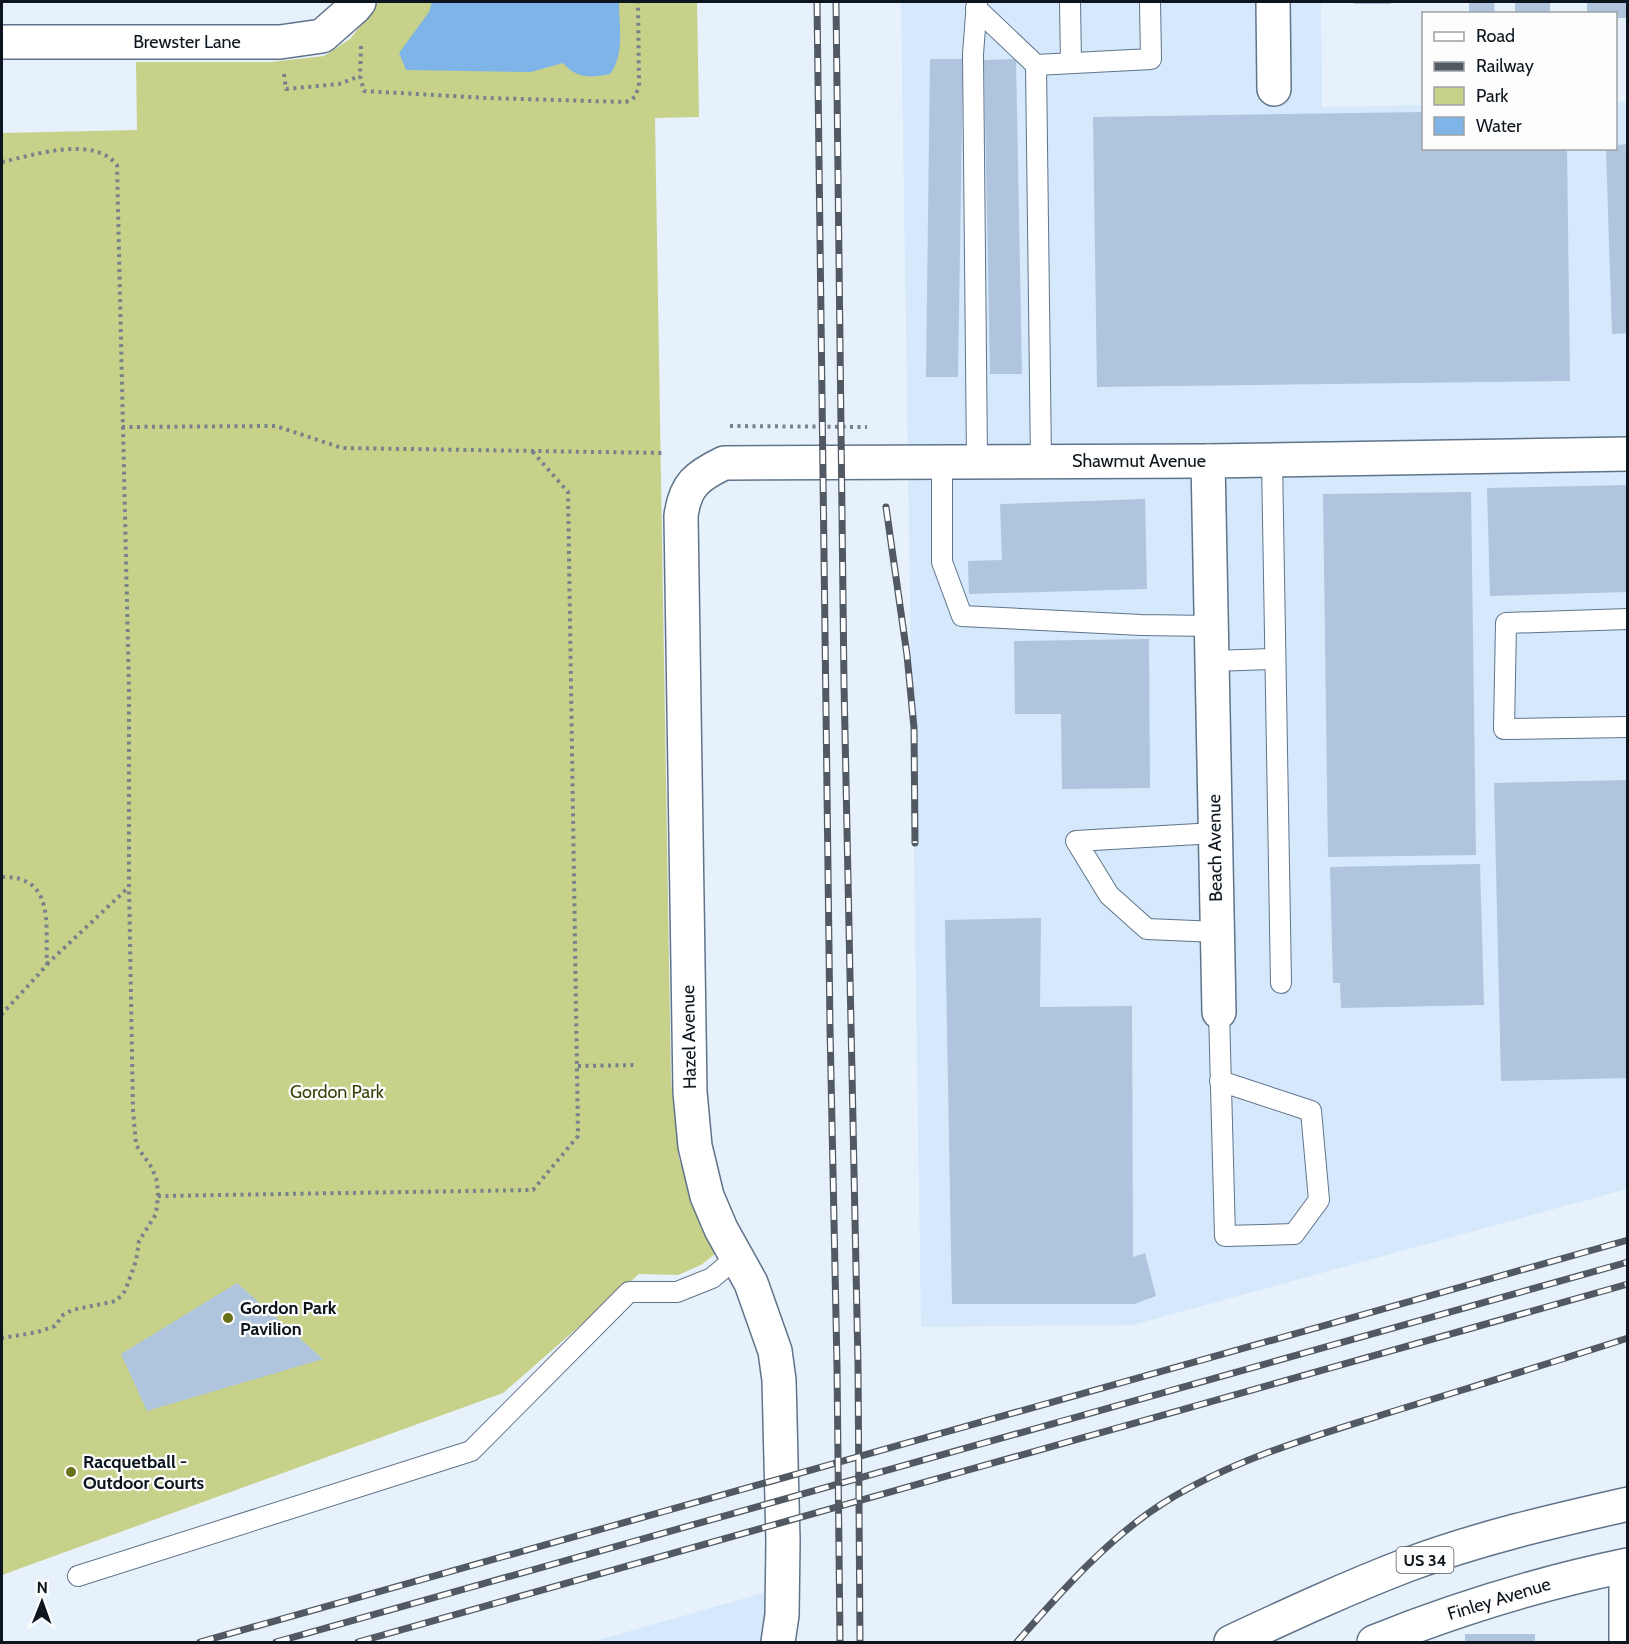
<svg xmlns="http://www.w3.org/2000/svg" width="1629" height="1644" font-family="Cabin,sans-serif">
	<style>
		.built { fill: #d6e8fb }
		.green { fill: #c7d18a }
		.water { fill: #7eb4e8 }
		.building { fill: #aec5dd }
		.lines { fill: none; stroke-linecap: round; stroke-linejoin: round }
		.service-casing { stroke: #5f748a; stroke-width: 22 }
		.minor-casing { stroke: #5f748a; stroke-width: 36 }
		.primary-casing { stroke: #5f748a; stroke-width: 36 }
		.path { stroke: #78828b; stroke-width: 4; stroke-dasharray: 3 4.5; stroke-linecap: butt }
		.service { stroke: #fff; stroke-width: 20 }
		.minor { stroke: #fff; stroke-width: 33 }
		.primary { stroke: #fff; stroke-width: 33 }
		.rail-casing { stroke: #515a63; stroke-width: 7 }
		.rail { stroke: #fdfdfd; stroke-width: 4.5; stroke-dasharray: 14; stroke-linecap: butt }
		.poi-dot { fill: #687018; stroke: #fdfdfd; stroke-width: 2 }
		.labels { text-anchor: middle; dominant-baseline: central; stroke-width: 4.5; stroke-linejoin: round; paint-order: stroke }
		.shield { fill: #fdfdfd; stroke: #555b61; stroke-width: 1.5 }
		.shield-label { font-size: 16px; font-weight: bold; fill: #0d161e }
		.street-label { font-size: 18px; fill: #0d161e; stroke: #fdfdfd }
		.park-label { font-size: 18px; fill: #3d420b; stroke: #fdfdfd }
		.poi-label { font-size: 18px; font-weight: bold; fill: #0d161e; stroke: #fdfdfd; text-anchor: start }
	</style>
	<rect width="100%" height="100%" fill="#e7f1fb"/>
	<g class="built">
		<polygon points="901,2 1321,2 1322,107 1423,105 1424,148 1616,148 1616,102 1627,102 1627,1189 1133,1325 921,1327"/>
		<polygon points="777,1589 767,1642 591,1642"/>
	</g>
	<polygon class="green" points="379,2 697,2 699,117 655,118 671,1081 679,1159 715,1254 701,1265 678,1275 639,1274 503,1393 2,1575 2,133 137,130 136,62 271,62 324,56 350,39"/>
	<path class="water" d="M432,2h187c0,23 6,53 -9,72 -19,4 -33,5 -47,-11l-32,9 -125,-2 -7,-17 30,-41z"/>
	<g class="building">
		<rect x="1354" y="2" width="37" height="2"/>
		<polygon points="1469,2 1494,2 1495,14 1469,14"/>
		<rect x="1515" y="2" width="35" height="12"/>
		<polygon points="1587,2 1628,2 1628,18 1616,18 1616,14 1587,14"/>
		<polygon points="930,59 963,59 958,377 926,377"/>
		<polygon points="1016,59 1022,374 990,374 984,60"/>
		<polygon points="1424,112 1424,148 1567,148 1570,381 1097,387 1093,117"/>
		<polygon points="1628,144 1628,333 1612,334 1606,148 1616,148 1616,145"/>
		<polygon points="1628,485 1628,592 1490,596 1487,488"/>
		<polygon points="1471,492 1476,855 1328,857 1323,494"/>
		<polygon points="1145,499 1147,589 969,594 968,561 1002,560 1000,504"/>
		<polygon points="1149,639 1150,788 1062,789 1061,714 1015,714 1014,641"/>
		<polygon points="1628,780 1628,1078 1501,1081 1494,783"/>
		<polygon points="1480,864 1484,1005 1341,1008 1340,983 1333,983 1330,867"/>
		<polygon points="1041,918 1040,1007 1132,1006 1133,1257 1145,1253 1156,1296 1134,1304 952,1304 945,920"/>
		<polygon points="237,1283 323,1359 147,1411 121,1354"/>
		<rect x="1465" y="1634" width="70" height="8"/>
	</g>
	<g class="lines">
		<g class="service-casing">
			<g id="service">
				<polyline points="977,2 973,54 977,461"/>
				<polyline points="1070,2 1071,63"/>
				<polyline points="976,8 1036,65 1041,461"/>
				<polyline points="1036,65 1151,59 1150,2"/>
				<polyline points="1272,460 1281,983"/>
				<polyline points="942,462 942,562 962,616 1141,625 1211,626"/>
				<polyline points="1628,619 1506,623 1504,729 1628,727"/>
				<polyline points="1212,661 1275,659"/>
				<polyline points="1215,833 1076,841 1109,895 1147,929 1217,932"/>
				<polyline points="1219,1012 1225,1236 1294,1234 1319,1200 1311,1111 1220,1081"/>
				<polyline points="78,1576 471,1451 629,1292 677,1292 712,1278 737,1257"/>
			</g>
		</g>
		<g class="minor-casing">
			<g id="minor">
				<polyline points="1273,2 1274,89"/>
				<polyline points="2,42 280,42 322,36 355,7 359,2"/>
				<polyline points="1208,461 1219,1012"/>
				<polyline points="1626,1566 1626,1642"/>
				<path d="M778,1642l4,-27 1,-74 -4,-161 -4,-29 -24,-68 -30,-54 -14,-33 -12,-50 -5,-54 -9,-576c4,-31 16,-40 43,-53l484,-2 420,-7"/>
				<path d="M1374,1642c82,-33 167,-59 254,-77"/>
			</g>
		</g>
		<g class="primary-casing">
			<path id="primary" d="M1231,1642c58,-27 116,-54 176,-77 72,-27 146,-44 221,-61"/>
		</g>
		<g class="path">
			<polyline points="361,46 360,76 364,91 487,98 626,102 635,97 639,86 638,2"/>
			<polyline points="284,74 286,89 339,84 360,76"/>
			<path d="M2,162c32,-7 91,-27 115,3l12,525v196l4,224 3,35 16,23 5,13 1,15 -2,18 -17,27 -3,20 -11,30 -9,10 -44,9 -9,5 -8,11 -17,6 -36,6"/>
			<polyline points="730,426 867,427"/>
			<polyline points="122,427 276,426 342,448 663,453"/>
			<path d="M2,877c54,-1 43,49 45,88l-45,49"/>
			<polyline points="47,964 129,887"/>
			<polyline points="578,1066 635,1065"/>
			<polyline points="158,1196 533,1190 578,1136 568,492 532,451"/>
		</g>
		<use href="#service" class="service"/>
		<use href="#minor" class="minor"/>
		<use href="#primary" class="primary"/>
		<g class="rail-casing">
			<g id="rail">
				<polyline points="817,2 830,1027 837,1366 840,1642"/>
				<polyline points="836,2 844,684 858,1365 860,1642"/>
				<polyline points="886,507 907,655 914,728 915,843"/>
				<polyline points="200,1642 1628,1240"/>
				<polyline points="276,1642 1628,1262"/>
				<polyline points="358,1642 1628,1284"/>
				<path d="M1017,1642c43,-49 92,-105 148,-140 69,-43 147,-65 223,-89 80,-25 160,-49 240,-75"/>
			</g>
		</g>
		<use href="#rail" class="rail"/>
	</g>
	<g class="poi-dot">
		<circle cx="228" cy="1318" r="6"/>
		<circle cx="71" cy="1472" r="6"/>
	</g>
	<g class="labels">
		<rect class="shield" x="1396.5" y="1547" width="57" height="26" rx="4.5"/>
		<g class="shield-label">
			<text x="1425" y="1560">US 34</text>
		</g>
		<g class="street-label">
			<text x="187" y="42">Brewster Lane</text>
			<text x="1139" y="461">Shawmut Avenue</text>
			<text transform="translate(1215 848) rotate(-91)">Beach Avenue</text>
			<text transform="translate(689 1037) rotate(-91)">Hazel Avenue</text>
			<text transform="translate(1499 1599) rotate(-17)">Finley Avenue</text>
		</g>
		<g class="park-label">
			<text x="337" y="1092">Gordon Park</text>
		</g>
		<g class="poi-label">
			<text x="240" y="1308">Gordon Park<tspan x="240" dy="21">Pavilion</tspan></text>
			<text x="83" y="1462">Racquetball -<tspan x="83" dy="21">Outdoor Courts</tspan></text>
		</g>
	</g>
	<rect width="1629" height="1644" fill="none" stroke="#0d161e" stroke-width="6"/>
	<rect x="1422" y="12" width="195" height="138" fill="#fdfdfd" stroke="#9da1a4" stroke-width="1.5"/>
	<rect x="1434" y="32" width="30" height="9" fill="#ffffff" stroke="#9da1a4" stroke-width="1.5"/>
	<text x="1476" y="42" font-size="18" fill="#0d161e">Road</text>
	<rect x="1434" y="62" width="30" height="9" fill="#515a63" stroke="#9da1a4" stroke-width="1.5"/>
	<text x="1476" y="72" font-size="18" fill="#0d161e">Railway</text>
	<rect x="1434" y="87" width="30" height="18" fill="#c7d18a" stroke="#9da1a4" stroke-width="1.5"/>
	<text x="1476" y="102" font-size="18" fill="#0d161e">Park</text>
	<rect x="1434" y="117" width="30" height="18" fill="#7eb4e8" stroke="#9da1a4" stroke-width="1.5"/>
	<text x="1476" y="132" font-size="18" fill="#0d161e">Water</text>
	<g transform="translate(42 1602) rotate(1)" stroke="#fdfdfd" stroke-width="4.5" paint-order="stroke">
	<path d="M0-4.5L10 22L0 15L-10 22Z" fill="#0d161e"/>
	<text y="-9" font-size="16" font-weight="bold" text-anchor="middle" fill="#0d161e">N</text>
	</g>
</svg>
